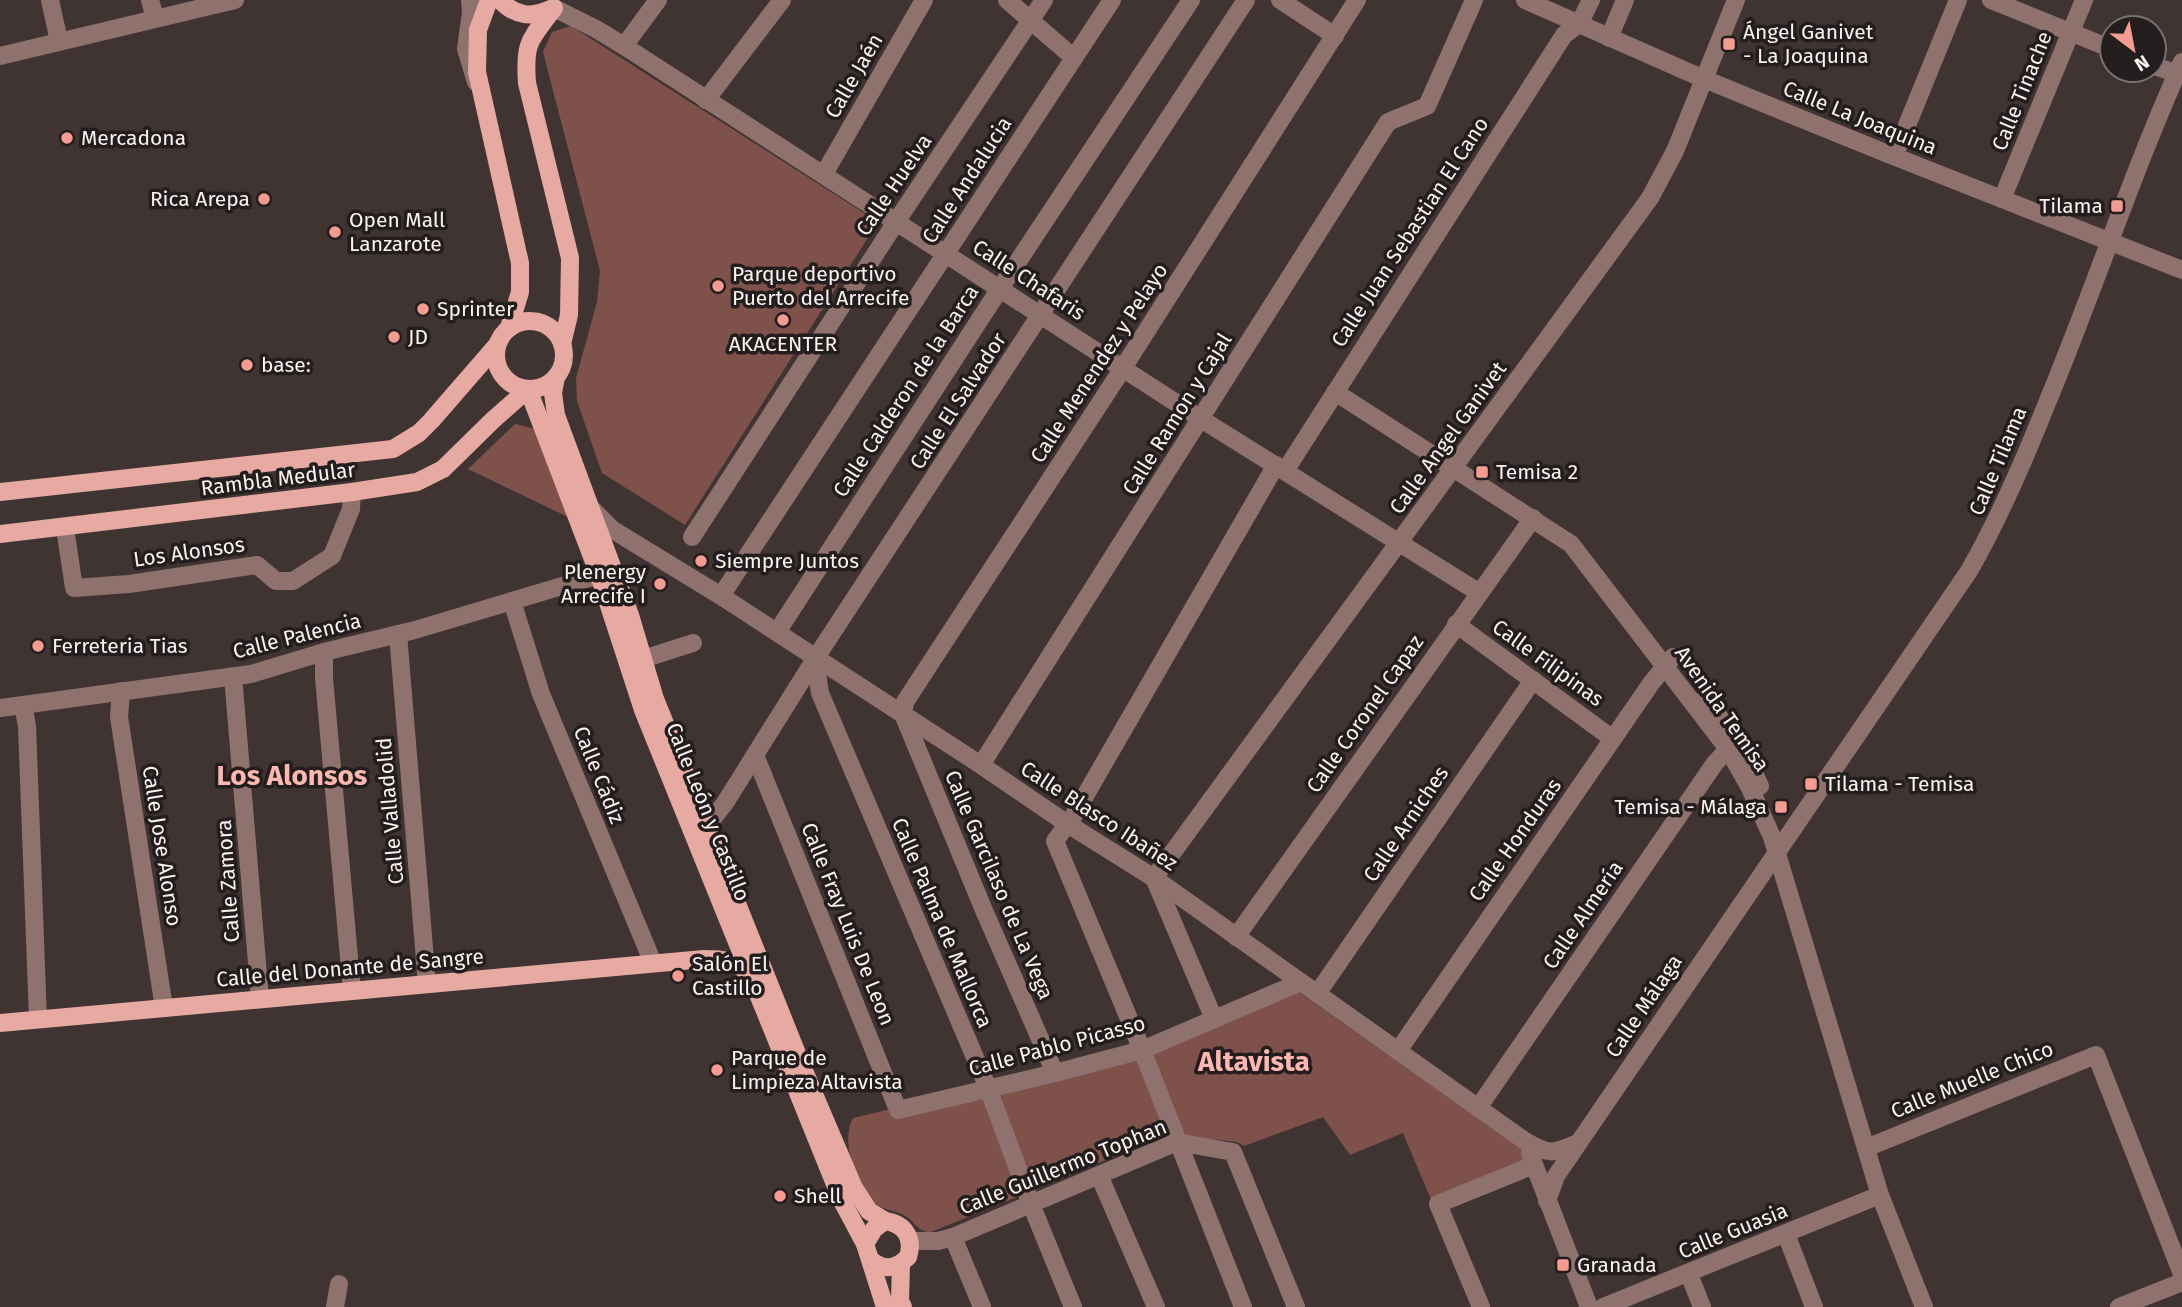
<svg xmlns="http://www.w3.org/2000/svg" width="2182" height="1307" font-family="'Fira Sans',sans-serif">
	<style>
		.green { fill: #7f514b }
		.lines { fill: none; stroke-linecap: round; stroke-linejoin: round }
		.minor { stroke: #8f726e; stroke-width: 18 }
		.major { stroke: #e6aaa2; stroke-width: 18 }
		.poi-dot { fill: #f59c92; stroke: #231d1d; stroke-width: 2.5 }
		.labels { text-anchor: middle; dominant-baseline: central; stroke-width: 7; stroke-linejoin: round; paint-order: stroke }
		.poi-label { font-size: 21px; fill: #faf2f1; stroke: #231d1d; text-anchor: start }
		.street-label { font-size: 21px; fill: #faf2f1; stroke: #231d1d }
		.district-label { font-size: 28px; font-weight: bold; fill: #fcb8b0; stroke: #231d1d }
	</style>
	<rect width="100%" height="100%" fill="#403433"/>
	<g class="green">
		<polygon points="571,26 878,222 685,525 602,473 577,401 576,378 597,302 600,271 543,52 552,32"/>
		<polygon points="515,424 535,429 568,517 468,469"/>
		<polygon points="1297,991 1522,1149 1528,1163 1432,1202 1403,1133 1350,1155 1323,1117 1244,1146 1237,1142 1184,1136 1149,1052"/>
		<polygon points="1137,1056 1168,1134 1034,1190 999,1091"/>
		<path d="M983,1097l36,98 -2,2 -86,35c-14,0 -16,-11 -27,-17 -10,-5 -21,-5 -30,-12 -18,-13 -34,-64 -21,-85l38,-9 5,10z"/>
	</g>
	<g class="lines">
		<g class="minor">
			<polyline points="50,0 59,41"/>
			<polyline points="150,0 155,18"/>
			<polyline points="470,0 471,12 466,49 476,82"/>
			<polyline points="1007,0 1074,58"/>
			<polyline points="1280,0 1335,36"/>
			<polyline points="1525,0 1704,79 1888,154 2182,270"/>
			<polyline points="1991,0 2112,49"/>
			<polyline points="554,8 596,29 624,46 1201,419 1478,592"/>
			<polyline points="1579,24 1591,0"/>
			<polyline points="1609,38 1625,0"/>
			<polyline points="624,46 658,0"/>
			<polyline points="0,56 235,0"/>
			<polyline points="2154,66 2182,75"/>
			<polyline points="706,100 782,0"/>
			<polyline points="1888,154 1899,145 1958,0"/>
			<polyline points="824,174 924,0"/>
			<polyline points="2002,199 2084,0"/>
			<polyline points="1335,392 1571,544 1728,749 1750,788 1772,837 1880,1195 1924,1307"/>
			<polyline points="1285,471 1564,35 1579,24"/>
			<path d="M593,510l20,20 108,66 260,169 85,58 88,55 371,263c24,14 27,13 53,2"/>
			<polyline points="65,528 74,588 129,584 257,565 276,581 293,581 332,556 351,509 352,492"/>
			<polyline points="692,537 896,222 1044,0"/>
			<polyline points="721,596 1112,0"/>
			<polyline points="512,601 541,694 653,963"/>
			<polyline points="1456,624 1613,739"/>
			<polyline points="777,632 999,290 1191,0"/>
			<polyline points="398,634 427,984"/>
			<polyline points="324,652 324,678 352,991"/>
			<polyline points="643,659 693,643"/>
			<polyline points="815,659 820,693 988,1088 1031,1204 1073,1307"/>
			<polyline points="233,676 260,999"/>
			<polyline points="121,691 119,717 164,1008"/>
			<polyline points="1705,698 1741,746 1760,786"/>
			<polyline points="23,705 27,726 38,1019"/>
			<polyline points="0,708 251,674 324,652 415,630 599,575"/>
			<polyline points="755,755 898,1110 1055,1073 1142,1050 1301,982"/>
			<polyline points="981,765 1388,122 1427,106 1474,0"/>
			<polyline points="706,827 725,803 815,659 1246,0"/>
			<polyline points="1236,937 1533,518"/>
			<polyline points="1317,994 1533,680"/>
			<polyline points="1214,1019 1154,878 1650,198 1675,151 1736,0"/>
			<polyline points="1398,1051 1652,682 1673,657"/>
			<polyline points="1055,1073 983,908 903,714 905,702 1123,368 1357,0"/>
			<polyline points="1478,1108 1715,763 1728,749"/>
			<polyline points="1866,1148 2096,1055 2182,1274"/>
			<polyline points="1530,1154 1589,1307"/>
			<polyline points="1099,1175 1156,1307"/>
			<path d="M1547,1201l9,-25 413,-605c31,-54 55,-110 78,-168 47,-113 85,-230 135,-341"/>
			<polyline points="1786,1234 1814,1307"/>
			<polyline points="953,1237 982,1307"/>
			<polyline points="911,1241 938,1241 953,1237 1177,1142 1233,1152 1296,1307"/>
			<polyline points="1689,1274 1702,1307"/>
			<polyline points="335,1307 339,1284"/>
			<polyline points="1243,1307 1142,1050 1055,841 1074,815 1276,465"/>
			<polyline points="1481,1307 1438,1204 1534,1165"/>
			<polyline points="1603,1307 1880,1195"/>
			<polyline points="2119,1307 2182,1282"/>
		</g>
		<g class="major">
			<polyline points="489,0 478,30 477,72 520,263 520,292 509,328"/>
			<path d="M500,0c16,17 32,18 53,8"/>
			<path d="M554,8c-24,32 -30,33 -27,75l43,175 -1,57 -7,29"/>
			<circle cx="530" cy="355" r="34"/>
			<polyline points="556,377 553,393 556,415 630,615 655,699 670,736 802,1066 854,1188 869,1211 885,1221"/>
			<polyline points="528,389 599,575 643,710 841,1199 865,1244 885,1307"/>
			<polyline points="0,492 393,449 419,433 431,421 497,345"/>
			<polyline points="0,534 352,492 417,482 443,469 494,419 528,389"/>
			<path d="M0,1023l704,-64c20,0 30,1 44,14"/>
			<path d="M865,1244l9,-15 11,-8c20,3 29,17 23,36 -12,12 -24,14 -37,3"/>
			<polyline points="901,1264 900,1301 903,1307"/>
		</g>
	</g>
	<g class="poi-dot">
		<rect x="1722" y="37" width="14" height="14" rx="3.5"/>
		<circle cx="67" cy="138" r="7"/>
		<circle cx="264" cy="199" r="7"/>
		<rect x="2110" y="199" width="14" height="14" rx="3.5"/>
		<circle cx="335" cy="232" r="7"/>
		<circle cx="718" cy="286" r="7"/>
		<circle cx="423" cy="309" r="7"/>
		<circle cx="783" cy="320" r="7"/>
		<circle cx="394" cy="337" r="7"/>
		<circle cx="247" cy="365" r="7"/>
		<rect x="1475" y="465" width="14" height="14" rx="3.5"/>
		<circle cx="701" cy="561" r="7"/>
		<circle cx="660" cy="584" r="7"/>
		<circle cx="38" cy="646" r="7"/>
		<rect x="1804" y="777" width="14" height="14" rx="3.5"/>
		<rect x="1774" y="800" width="14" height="14" rx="3.5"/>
		<circle cx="678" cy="976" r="7"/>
		<circle cx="717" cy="1070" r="7"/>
		<circle cx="780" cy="1196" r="7"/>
		<rect x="1556" y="1258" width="14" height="14" rx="3.5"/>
	</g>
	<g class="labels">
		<g class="poi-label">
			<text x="1743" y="32">Ángel Ganivet<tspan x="1743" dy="24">- La Joaquina</tspan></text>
			<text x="81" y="138">Mercadona</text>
			<text x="250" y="199" text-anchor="end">Rica Arepa</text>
			<text x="2103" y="206" text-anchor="end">Tilama</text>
			<text x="349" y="220">Open Mall<tspan x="349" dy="24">Lanzarote</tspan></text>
			<text x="732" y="274">Parque deportivo<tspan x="732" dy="24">Puerto del Arrecife</tspan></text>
			<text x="437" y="309">Sprinter</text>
			<text x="408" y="337">JD</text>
			<text x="783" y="344" text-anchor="middle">AKACENTER</text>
			<text x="261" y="365">base:</text>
			<text x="1496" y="472">Temisa 2</text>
			<text x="715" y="561">Siempre Juntos</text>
			<text x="646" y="572" text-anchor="end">Plenergy<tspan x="646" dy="24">Arrecife I</tspan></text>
			<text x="52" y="646">Ferreteria Tias</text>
			<text x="1825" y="784">Tilama - Temisa</text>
			<text x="1767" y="807" text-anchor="end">Temisa - Málaga</text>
			<text x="692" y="964">Salón El<tspan x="692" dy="24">Castillo</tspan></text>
			<text x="731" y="1058">Parque de<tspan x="731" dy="24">Limpieza Altavista</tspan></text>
			<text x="794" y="1196">Shell</text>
			<text x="1577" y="1265">Granada</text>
		</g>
		<g class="street-label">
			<text transform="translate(854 76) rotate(-60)">Calle Jaén</text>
			<text transform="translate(2022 91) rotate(-68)">Calle Tinache</text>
			<text transform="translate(1860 118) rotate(22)">Calle La Joaquina</text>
			<text transform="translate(967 180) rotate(-57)">Calle Andalucia</text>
			<text transform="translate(894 185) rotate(-56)">Calle Huelva</text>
			<text transform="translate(1410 232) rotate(-57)">Calle Juan Sebastian El Cano</text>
			<text transform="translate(1029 280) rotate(33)">Calle Chafaris</text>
			<text transform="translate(1099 363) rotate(-57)">Calle Menendez y Pelayo</text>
			<text transform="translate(906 391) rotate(-57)">Calle Calderon de la Barca</text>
			<text transform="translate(958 401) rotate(-57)">Calle El Salvador</text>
			<text transform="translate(1177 414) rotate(-58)">Calle Ramon y Cajal</text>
			<text transform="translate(1448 438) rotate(-54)">Calle Angel Ganivet</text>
			<text transform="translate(1998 461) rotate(-67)">Calle Tilama</text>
			<text transform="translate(278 479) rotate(-7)">Rambla Medular</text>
			<text transform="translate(189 552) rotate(-8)">Los Alonsos</text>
			<text transform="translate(297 636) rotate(-14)">Calle Palencia</text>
			<text transform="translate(1548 663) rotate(36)">Calle Filipinas</text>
			<text transform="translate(1722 709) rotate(55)">Avenida Temisa</text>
			<text transform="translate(1365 714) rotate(-55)">Calle Coronel Capaz</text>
			<text transform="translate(599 775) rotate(68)">Calle Cádiz</text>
			<text transform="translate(390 811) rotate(-95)">Calle Valladolid</text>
			<text transform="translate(708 812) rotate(68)">Calle León y Castillo</text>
			<text transform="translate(1099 816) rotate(33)">Calle Blasco Ibañez</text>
			<text transform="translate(1406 824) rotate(-56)">Calle Arniches</text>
			<text transform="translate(1515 840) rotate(-55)">Calle Honduras</text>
			<text transform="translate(162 846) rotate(81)">Calle Jose Alonso</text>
			<text transform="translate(228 881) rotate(-94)">Calle Zamora</text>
			<text transform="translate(999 885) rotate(67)">Calle Garcilaso de La Vega</text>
			<text transform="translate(1583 915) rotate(-56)">Calle Almería</text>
			<text transform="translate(942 923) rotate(67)">Calle Palma de Mallorca</text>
			<text transform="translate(848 924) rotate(68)">Calle Fray Luis De Leon</text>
			<text transform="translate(350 968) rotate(-5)">Calle del Donante de Sangre</text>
			<text transform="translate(1644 1006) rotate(-56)">Calle Málaga</text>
			<text transform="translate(1057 1046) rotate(-15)">Calle Pablo Picasso</text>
			<text transform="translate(1972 1080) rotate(-22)">Calle Muelle Chico</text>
			<text transform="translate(1063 1167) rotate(-22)">Calle Guillermo Tophan</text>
			<text transform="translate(1733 1231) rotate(-22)">Calle Guasia</text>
		</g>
		<g class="district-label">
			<text x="292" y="775">Los Alonsos</text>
			<text x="1254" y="1061">Altavista</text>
		</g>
	</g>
	<g transform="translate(2133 49) rotate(148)"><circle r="33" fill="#231d1d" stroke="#797272" stroke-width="2"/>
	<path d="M0-5L12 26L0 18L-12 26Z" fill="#f59c92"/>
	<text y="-10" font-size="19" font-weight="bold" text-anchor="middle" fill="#faf2f1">N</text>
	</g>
</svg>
